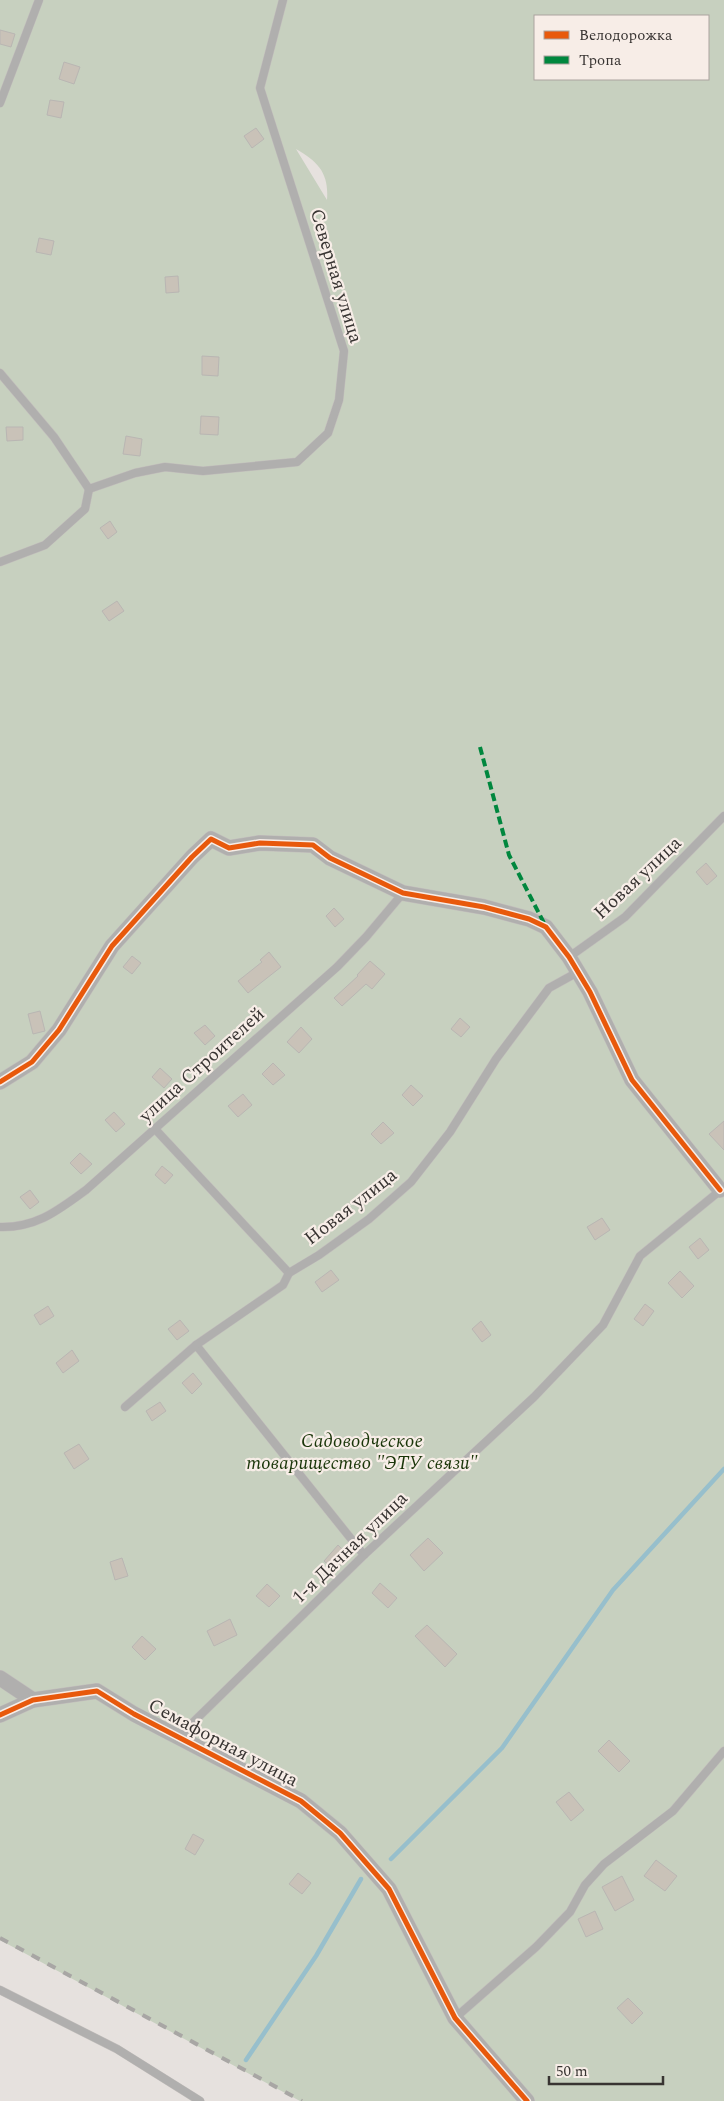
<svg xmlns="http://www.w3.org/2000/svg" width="724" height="2101" font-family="Spectral,serif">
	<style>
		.green { fill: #c7d0bf; fill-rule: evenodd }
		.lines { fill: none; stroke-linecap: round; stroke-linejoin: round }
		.stream { stroke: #97bfcc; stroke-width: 4.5 }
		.building { fill: #c9c2b8; stroke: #b9b6b3 }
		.lane-casing { stroke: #c2bebc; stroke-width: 9 }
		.street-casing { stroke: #c2bebc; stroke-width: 16 }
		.lane { stroke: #b0afae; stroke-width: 8 }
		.street { stroke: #b0afae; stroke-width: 15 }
		.rail { stroke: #a8a6a4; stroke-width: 4; stroke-dasharray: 9 9; stroke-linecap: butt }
		.quiet { stroke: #00873e; stroke-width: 4; stroke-dasharray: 8 4; stroke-linecap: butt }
		.cycleway-casing { stroke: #f7ede7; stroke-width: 8 }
		.cycleway { stroke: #e8590c; stroke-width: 5 }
		.labels { text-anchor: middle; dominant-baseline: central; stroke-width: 4.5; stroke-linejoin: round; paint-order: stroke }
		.street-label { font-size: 19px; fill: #383432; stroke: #f7ede7 }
		.park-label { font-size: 19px; font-style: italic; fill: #193508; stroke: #f7ede7 }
	</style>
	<rect width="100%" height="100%" fill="#e6e1de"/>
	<path class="green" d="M0,0h724v2101h-424l-300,-161zM535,16h173v63h-173zM296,149c23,13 33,25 31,51z"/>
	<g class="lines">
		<g class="stream">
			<polyline points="391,1859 502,1748 613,1590 724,1469"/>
			<polyline points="246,2060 316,1956 361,1879"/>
		</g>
	</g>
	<g class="building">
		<polygon points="0,30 15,34 11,47 0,44"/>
		<polygon points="64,62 80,67 74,84 59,79"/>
		<polygon points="50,100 64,102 61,118 47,115"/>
		<polygon points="256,128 264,139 252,148 244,136"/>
		<polygon points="39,238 54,241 51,255 36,252"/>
		<polygon points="178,276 179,292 166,293 165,277"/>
		<polygon points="202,356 219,357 218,376 202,375"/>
		<polygon points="201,416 219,417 218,435 200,434"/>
		<polygon points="6,427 23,427 23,440 7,441"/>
		<polygon points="126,436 142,439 140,456 123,454"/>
		<polygon points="110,521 117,532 108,539 100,528"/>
		<polygon points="117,601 124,611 109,621 102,611"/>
		<polygon points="706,863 717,876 707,885 696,872"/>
		<polygon points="334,908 344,919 335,927 326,916"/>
		<polygon points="269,952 281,967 248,993 238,981 262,962 260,960"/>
		<polygon points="132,956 141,963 132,974 123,967"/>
		<polygon points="370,961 385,974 372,989 366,984 342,1006 334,998 358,976 357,975"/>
		<polygon points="40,1011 45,1031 33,1034 28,1014"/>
		<polygon points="460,1018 470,1027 461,1037 451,1029"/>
		<polygon points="205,1025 215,1036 205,1045 194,1033"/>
		<polygon points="301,1027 312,1039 299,1053 287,1042"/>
		<polygon points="273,1063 285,1075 273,1085 262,1074"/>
		<polygon points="160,1068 172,1079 164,1088 152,1077"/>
		<polygon points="411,1085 423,1096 413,1106 402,1095"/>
		<polygon points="243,1094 252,1105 238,1117 228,1106"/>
		<polygon points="114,1112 125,1124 116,1132 105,1120"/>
		<polygon points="724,1121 724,1150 709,1134"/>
		<polygon points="383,1122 394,1133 381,1144 371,1134"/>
		<polygon points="80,1153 92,1164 81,1174 70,1163"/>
		<polygon points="162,1166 173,1175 165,1184 155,1175"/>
		<polygon points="30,1190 39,1202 30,1209 20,1197"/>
		<polygon points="602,1218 610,1230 595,1240 587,1227"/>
		<polygon points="700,1238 709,1250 698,1259 689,1247"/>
		<polygon points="331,1270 339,1280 322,1292 315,1282"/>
		<polygon points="680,1271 694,1286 682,1298 668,1283"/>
		<polygon points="645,1304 654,1311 643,1326 634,1319"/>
		<polygon points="48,1306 54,1316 40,1325 34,1315"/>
		<polygon points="180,1320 189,1331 177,1340 168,1329"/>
		<polygon points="481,1321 491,1335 482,1342 472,1329"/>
		<polygon points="72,1350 79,1361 63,1373 56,1363"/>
		<polygon points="193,1373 202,1384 192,1394 182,1383"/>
		<polygon points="160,1402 166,1411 152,1421 146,1411"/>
		<polygon points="79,1444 89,1459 74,1469 64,1453"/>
		<polygon points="428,1538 443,1553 424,1571 410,1555"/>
		<polygon points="338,1545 349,1556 335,1571 324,1561"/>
		<polygon points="122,1558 128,1576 115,1580 110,1562"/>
		<polygon points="380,1583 397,1598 388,1608 372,1593"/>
		<polygon points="267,1584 280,1596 269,1607 256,1596"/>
		<polygon points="230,1619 237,1635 214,1646 207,1631"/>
		<polygon points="427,1625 457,1654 445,1667 415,1636"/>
		<polygon points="142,1636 156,1649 145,1660 132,1647"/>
		<polygon points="609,1740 630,1761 619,1772 598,1751"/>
		<polygon points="569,1792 584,1810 571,1821 556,1802"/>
		<polygon points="193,1834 204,1840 195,1855 185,1849"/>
		<polygon points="656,1860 677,1876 665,1891 644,1876"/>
		<polygon points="298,1873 311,1883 302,1894 289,1884"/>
		<polygon points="622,1876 634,1900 615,1911 602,1887"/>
		<polygon points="595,1911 603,1929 586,1937 578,1919"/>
		<polygon points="628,1998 643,2013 632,2024 617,2008"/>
	</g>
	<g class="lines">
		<g class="lane-casing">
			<g id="lane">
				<polyline points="0,103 39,0"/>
				<polyline points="0,373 54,437 89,489"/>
				<polyline points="89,489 135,473 165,467 203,471 297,462 328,433 339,400 344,351 260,88 283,0"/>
				<polyline points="0,562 45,545 85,509 89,489"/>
				<polyline points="569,957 625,917 724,816"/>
				<polyline points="155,1129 289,1273"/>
				<path d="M0,1227c37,1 58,-17 86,-37l251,-223 29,-30 37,-44"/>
				<polyline points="196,1345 364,1555"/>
				<polyline points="125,1407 196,1345 283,1285 289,1273 319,1255 369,1219 411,1182 450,1132 496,1059 549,988 578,972"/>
				<polyline points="178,1737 364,1555 534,1397 603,1325 640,1256 722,1189"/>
				<polyline points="0,1990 117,2049 200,2101"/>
				<polyline points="455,2018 536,1947 570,1912 585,1885 604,1864 673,1811 724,1751"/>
			</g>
		</g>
		<g class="street-casing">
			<g id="street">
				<polyline points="0,1082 32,1062 59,1030 112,946 192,857 211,839 229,848 260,843 313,845 330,858 403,893 484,907 529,919 546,927 569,957 590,992 632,1080 720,1190"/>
				<polyline points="0,1678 33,1700"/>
				<polyline points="0,1715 33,1700 97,1691 134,1714 301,1801 340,1833 389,1889 455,2018 527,2101"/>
			</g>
		</g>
		<use href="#lane" class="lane"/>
		<use href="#street" class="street"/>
		<polyline class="rail" points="0,1938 302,2101"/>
		<polyline class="quiet" points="480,747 509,855 546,927"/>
		<g class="cycleway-casing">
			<g id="cycleway">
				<polyline points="0,1082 32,1062 59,1030 112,946 192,857 211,839 229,848 260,843 313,845 330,858 403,893 484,907 529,919 546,927 569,957 590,992 632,1080 720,1190"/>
				<polyline points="0,1715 33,1700 97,1691 134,1714 301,1801 340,1833 389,1889 455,2018 527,2101"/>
			</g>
		</g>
		<use href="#cycleway" class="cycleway"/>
	</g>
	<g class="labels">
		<g class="street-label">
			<text transform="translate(336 276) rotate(73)">Северная улица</text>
			<text transform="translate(638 878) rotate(-43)">Новая улица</text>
			<text transform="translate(202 1065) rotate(-42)">улица Строителей</text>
			<text transform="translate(351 1207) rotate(-38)">Новая улица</text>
			<text transform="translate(350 1548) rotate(-44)">1-я Дачная улица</text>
			<text transform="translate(223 1743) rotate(28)">Семафорная улица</text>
		</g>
		<g class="park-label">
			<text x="362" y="1441">Садоводческое<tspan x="362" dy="22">товарищество "ЭТУ связи"</tspan></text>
		</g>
	</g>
	<rect x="534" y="15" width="175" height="65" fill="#f7ede7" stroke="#aba39f"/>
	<rect x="544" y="31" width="25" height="8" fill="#e8590c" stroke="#aba39f"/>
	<text x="579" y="40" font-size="15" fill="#383432">Велодорожка</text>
	<rect x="544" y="56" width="25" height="8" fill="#00873e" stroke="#aba39f"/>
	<text x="579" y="65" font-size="15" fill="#383432">Тропа</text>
	<path d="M549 2076v8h114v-8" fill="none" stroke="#383432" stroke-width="2.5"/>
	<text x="556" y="2076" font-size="15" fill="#383432" stroke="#f7ede7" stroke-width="4" paint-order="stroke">50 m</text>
</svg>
